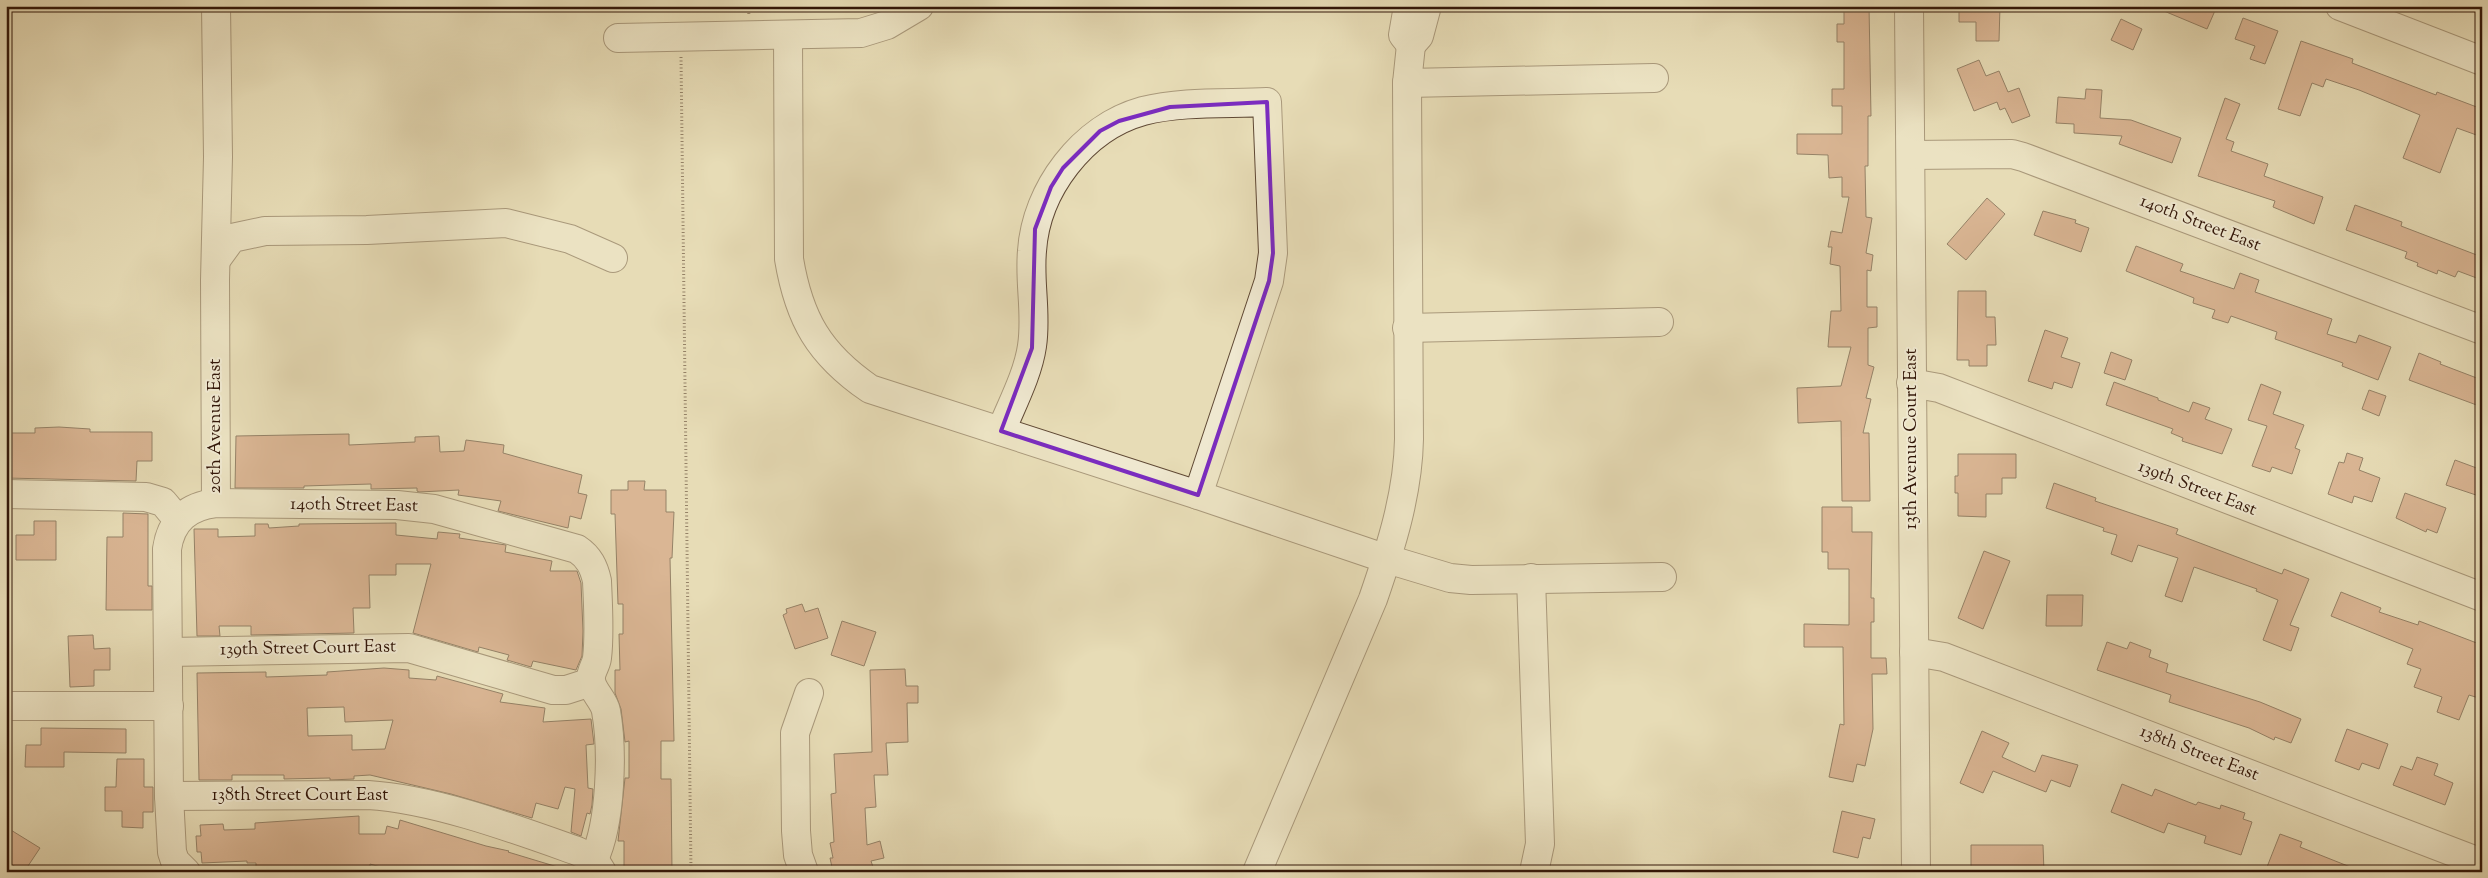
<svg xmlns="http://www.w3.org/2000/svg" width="2488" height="878" font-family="'Sorts Mill Goudy',serif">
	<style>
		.building { fill: #cb876b; stroke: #321608; fill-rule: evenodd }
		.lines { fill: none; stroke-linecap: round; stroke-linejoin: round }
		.minor-casing { stroke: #5f4834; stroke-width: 30 }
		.path { stroke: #321608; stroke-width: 3; stroke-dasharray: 1 2.5; stroke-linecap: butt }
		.minor { stroke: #efe8d0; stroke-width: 28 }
		.marked { fill: none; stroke: #7b2cbf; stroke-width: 4; stroke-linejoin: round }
		.labels { text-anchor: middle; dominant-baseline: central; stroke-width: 4; stroke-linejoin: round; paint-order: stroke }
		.street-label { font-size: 18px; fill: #321608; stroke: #efe8d0 }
	</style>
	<rect width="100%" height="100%" fill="#e7dcb6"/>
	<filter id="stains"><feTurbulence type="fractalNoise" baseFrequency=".004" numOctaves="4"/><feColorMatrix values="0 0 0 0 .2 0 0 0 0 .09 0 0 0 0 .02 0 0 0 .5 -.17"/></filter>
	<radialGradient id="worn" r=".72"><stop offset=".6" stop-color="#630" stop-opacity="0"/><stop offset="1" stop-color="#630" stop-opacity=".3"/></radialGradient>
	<g class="building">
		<polygon points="1844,6 1869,6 1871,116 1868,116 1868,166 1865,166 1866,217 1872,218 1866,253 1873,255 1871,271 1867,270 1867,307 1877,307 1877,327 1868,328 1868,365 1874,367 1866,398 1871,399 1863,433 1869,433 1870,501 1842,501 1841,421 1798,423 1797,388 1841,386 1851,347 1828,347 1831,311 1841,311 1840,266 1830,264 1832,247 1828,247 1831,231 1842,233 1849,197 1842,197 1842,177 1829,178 1828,155 1797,154 1797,134 1842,134 1842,106 1832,106 1832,89 1844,89 1844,42 1837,42 1837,24 1844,24"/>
		<polygon points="1959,6 2000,6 1999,41 1976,41 1976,22 1959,22"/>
		<polygon points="2152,6 2217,6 2207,29"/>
		<polygon points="2243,18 2278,31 2265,64 2250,59 2255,46 2235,39"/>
		<polygon points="2121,19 2142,29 2133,50 2111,40"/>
		<polygon points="2301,41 2353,59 2352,63 2436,95 2437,92 2482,109 2482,137 2457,128 2440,173 2403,158 2420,115 2359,90 2326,79 2323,87 2312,83 2300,116 2278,109"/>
		<polygon points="1979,60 1986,76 1999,71 2008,92 2019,88 2030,116 2012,123 2005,108 2000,110 1997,102 1974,111 1957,69"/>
		<polygon points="2086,89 2102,90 2100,118 2131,120 2181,138 2172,163 2119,144 2122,136 2074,133 2074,124 2056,123 2058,97 2085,99"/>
		<polygon points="2225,98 2240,104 2226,139 2234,142 2231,151 2268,164 2264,176 2323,197 2314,224 2273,207 2275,201 2198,176"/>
		<polygon points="1987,198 2005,214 1966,260 1947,244"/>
		<polygon points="2355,205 2402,222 2401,226 2482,257 2482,280 2458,271 2455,277 2438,270 2437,274 2417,266 2418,263 2405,258 2407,252 2346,230"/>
		<polygon points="2043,211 2076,220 2075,223 2089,228 2081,252 2034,235"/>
		<polygon points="2136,246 2183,264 2180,271 2234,289 2240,273 2259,280 2255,292 2332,319 2327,334 2356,343 2359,335 2391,347 2378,380 2342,366 2343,363 2275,339 2277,332 2231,316 2228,323 2212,318 2215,310 2193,303 2194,298 2126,271"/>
		<polygon points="1958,291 1986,291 1986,317 1995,317 1996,345 1987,345 1987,366 1969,366 1969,360 1957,360"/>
		<polygon points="2045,330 2068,338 2061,357 2080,363 2072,388 2054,382 2052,389 2028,381"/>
		<polygon points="2111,352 2132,360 2125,380 2104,373"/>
		<polygon points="2419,353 2441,362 2440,364 2482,380 2482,407 2409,380"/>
		<polygon points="2114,382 2158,398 2158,400 2189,412 2193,402 2210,408 2205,419 2232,429 2222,454 2182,441 2183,438 2171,433 2173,429 2106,405"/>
		<polygon points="2261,384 2281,392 2273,414 2304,425 2295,448 2300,450 2292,474 2272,467 2270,472 2252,466 2267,426 2248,420"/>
		<polygon points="2369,390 2386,396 2379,416 2362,409"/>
		<polygon points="59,427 90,429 90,432 152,432 152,461 137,461 136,481 6,478 6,433 35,433 35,428"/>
		<polygon points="349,434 349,445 415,442 415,437 439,436 440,452 464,451 466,440 504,445 503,453 582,475 578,493 587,495 581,519 570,516 568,528 498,511 501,501 458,495 459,490 419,492 417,491 417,488 371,489 371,484 304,486 304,488 235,488 236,436"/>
		<polygon points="2347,453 2363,458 2359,470 2380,478 2372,502 2354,496 2352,503 2328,494 2339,462 2344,463"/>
		<polygon points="1958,454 2016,454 2016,478 2002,478 2002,494 1986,494 1986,517 1958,516 1958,493 1955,493 1955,476 1958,476"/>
		<polygon points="2455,460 2482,470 2482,497 2446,485"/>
		<polygon points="628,481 645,481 644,490 666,490 666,512 674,512 672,558 670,558 674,741 661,741 661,779 671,779 672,872 624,872 624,841 618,841 625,778 629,778 629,741 625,742 621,709 615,693 615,670 620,670 619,634 623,634 623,604 618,604 615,514 611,514 611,490 628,490"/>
		<polygon points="2054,483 2096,498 2095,501 2178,529 2176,534 2282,574 2284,569 2309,579 2290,625 2299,628 2291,651 2263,640 2278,600 2256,591 2257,589 2194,567 2182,602 2165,596 2178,558 2138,545 2132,562 2111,554 2117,535 2103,531 2104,528 2046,508"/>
		<polygon points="2405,493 2446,508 2437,533 2427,529 2426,532 2396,518"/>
		<polygon points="1822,507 1852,507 1852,532 1872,532 1871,598 1874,598 1874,622 1871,622 1871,658 1886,658 1887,674 1872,674 1873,729 1865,766 1857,764 1853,782 1829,777 1840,724 1844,725 1843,647 1804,647 1804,624 1849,625 1849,569 1828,569 1828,552 1822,552"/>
		<polygon points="123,513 148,514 148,586 152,586 152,610 106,610 107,537 123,537"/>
		<polygon points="34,521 56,521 56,560 16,560 16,535 34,535"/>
		<polygon points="396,523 396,535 437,539 438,532 460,534 459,538 506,545 505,552 552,561 550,571 577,571 581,583 583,631 582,656 576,670 533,661 531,667 507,660 509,655 479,647 478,652 413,633 431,564 396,564 396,575 369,575 370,608 353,608 354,633 251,635 251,626 219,626 220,636 197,636 194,529 218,529 218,537 255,536 255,524 268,524 269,528 299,526 299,524"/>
		<polygon points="1984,551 2010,561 1983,629 1958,618"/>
		<polygon points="2341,592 2381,608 2379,612 2418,625 2419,621 2482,645 2482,699 2469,695 2459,720 2437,712 2442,697 2414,687 2421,669 2407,664 2413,649 2331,616"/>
		<polygon points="2047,595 2083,595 2082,626 2046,626"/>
		<polygon points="802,604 805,612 818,608 828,638 795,649 783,615 787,613 786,609"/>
		<polygon points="842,621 876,632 864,666 831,655"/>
		<polygon points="93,635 94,649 110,648 110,670 94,670 94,686 70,687 68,636"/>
		<polygon points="2107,642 2127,649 2130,642 2151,650 2149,657 2168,664 2166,672 2260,702 2301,719 2291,743 2275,737 2274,740 2249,728 2169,702 2171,695 2097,670"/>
		<path d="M384,668l25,2v8l27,2 1,-4 66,18 -3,8 45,6 -2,14 48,-3 3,25 -8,1 2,43 5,1 -1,16 -2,9 -3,-1 -6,23 -10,-4 4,-43 -10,-2 -7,22 -22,-6 -4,15 -81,-24 -81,-19 -16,1v3l-24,1v-2l-46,1v-4h-52v5h-33l-2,-107 69,-1v5l61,-2v-3zM344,707l1,15 48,-2 -8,29 -33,1v-15l-44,1 -1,-28z"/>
		<polygon points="905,669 906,686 918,686 918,703 907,703 908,742 886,743 888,775 874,775 876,807 865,808 867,845 880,841 884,858 871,861 873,867 854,872 833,872 830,858 833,858 830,843 834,842 831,794 836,793 834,754 872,752 870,670"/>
		<polygon points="41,728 126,729 126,753 64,752 64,767 25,767 26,745 41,745"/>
		<polygon points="2347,729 2388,744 2379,769 2362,763 2359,770 2335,761"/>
		<polygon points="1982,731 2009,743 2002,757 2035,772 2042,755 2078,765 2070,787 2051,780 2046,792 1993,771 1983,793 1960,783"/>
		<polygon points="2417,757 2438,764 2434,775 2453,783 2445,805 2393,785 2401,766 2412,770"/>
		<polygon points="117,759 144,759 144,787 153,787 153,812 143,812 143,828 122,827 122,811 105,811 105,787 116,787"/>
		<polygon points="2122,784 2152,796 2155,789 2196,805 2198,802 2220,809 2221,805 2245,813 2243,819 2252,822 2241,855 2204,843 2206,836 2168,823 2164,833 2111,812"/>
		<polygon points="1842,811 1875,819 1870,839 1863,837 1858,858 1833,852"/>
		<polygon points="359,816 359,834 385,834 387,826 398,829 400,820 486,846 509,851 508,852 561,868 560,872 398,872 370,864 370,870 256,868 256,863 247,863 247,861 202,863 201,852 197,852 196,836 201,836 200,825 223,824 224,830 255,829 255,823"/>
		<polygon points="6,827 40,848 24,872 6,861"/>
		<polygon points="2280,834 2302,842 2300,847 2363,872 2265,872"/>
		<polygon points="1971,845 2043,845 2044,872 1971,872"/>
	</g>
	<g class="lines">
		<g class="minor-casing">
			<g id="minor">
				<polyline points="1408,6 1403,35 1411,45 1419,36 1427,6"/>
				<polyline points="1909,6 1916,872"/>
				<polyline points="2340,6 2482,61"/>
				<path d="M788,35l1,224c10,60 30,95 81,130l328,106 189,64 63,19 21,2 191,-3"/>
				<polyline points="618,38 861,33 887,25 919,6"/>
				<polyline points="1407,83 1654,78"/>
				<polyline points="1911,155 2012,154 2023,157 2482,330"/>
				<polyline points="216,260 232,238 265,231 367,230 506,223 570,239 613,258"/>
				<polyline points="1407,328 1659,322"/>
				<polyline points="1911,383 1939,388 2482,597"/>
				<path d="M1001,431c11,-27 27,-57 31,-85 5,-32 -3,-63 0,-95 4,-61 50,-123 111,-140 39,-10 84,-7 124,-9l6,151 -4,28 -71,214"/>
				<polyline points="6,494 146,497 163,502 178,520"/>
				<polyline points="216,503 215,280 218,157 216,6"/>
				<polyline points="1531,578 1540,844 1534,872"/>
				<polyline points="168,652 409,648 553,690 566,690 591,682"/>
				<polyline points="1914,652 1944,657 2482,863"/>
				<polyline points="6,706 169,706"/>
				<path d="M169,796l199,-1c66,4 147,34 209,56l17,8 8,13"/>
				<path d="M186,872l-11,-11 -3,-9 -3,-56 -2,-247c4,-29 22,-43 49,-46l181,2 37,4 143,40c12,8 17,18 20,32 1,25 3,53 0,77 -1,8 -7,14 -6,22 1,11 13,20 15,31 7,39 5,112 -12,148"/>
				<polyline points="804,872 798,855 796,831 795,733 809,693"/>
				<path d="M1257,872l116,-273c18,-52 35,-105 36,-160l-2,-356 4,-38"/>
			</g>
		</g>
		<g class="path">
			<polyline points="748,6 749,15"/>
			<polyline points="681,57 691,872"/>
		</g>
		<use href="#minor" class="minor"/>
	</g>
	<path d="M0 0H2488V878H0ZM1267,102l6,151 -4,28 -71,214 -197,-64 31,-83 3,-119 16,-42 12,-19 37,-37 19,-10 51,-14z" fill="#e7dcb6" fill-opacity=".55" fill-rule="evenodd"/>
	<path class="marked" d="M1267,102l6,151 -4,28 -71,214 -197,-64 31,-83 3,-119 16,-42 12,-19 37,-37 19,-10 51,-14z"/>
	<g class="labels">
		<g class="street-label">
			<text transform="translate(2200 224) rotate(21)">140th Street East</text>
			<text transform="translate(216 426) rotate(-90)">20th Avenue East</text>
			<text transform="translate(1912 439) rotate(-90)">13th Avenue Court East</text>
			<text transform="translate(2197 489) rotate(21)">139th Street East</text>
			<text transform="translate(354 506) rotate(1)">140th Street East</text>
			<text transform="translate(308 649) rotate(-1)">139th Street Court East</text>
			<text transform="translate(2199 754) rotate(21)">138th Street East</text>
			<text x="300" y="796">138th Street Court East</text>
		</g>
	</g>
	<rect width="2488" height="878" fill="none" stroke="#e7dcb6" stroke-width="25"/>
	<rect x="8" y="8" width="2473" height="863" fill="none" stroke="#321608" stroke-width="2.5"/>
	<rect x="12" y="12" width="2463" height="853" fill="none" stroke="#321608"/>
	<rect width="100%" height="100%" filter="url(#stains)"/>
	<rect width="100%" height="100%" fill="url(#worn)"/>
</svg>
